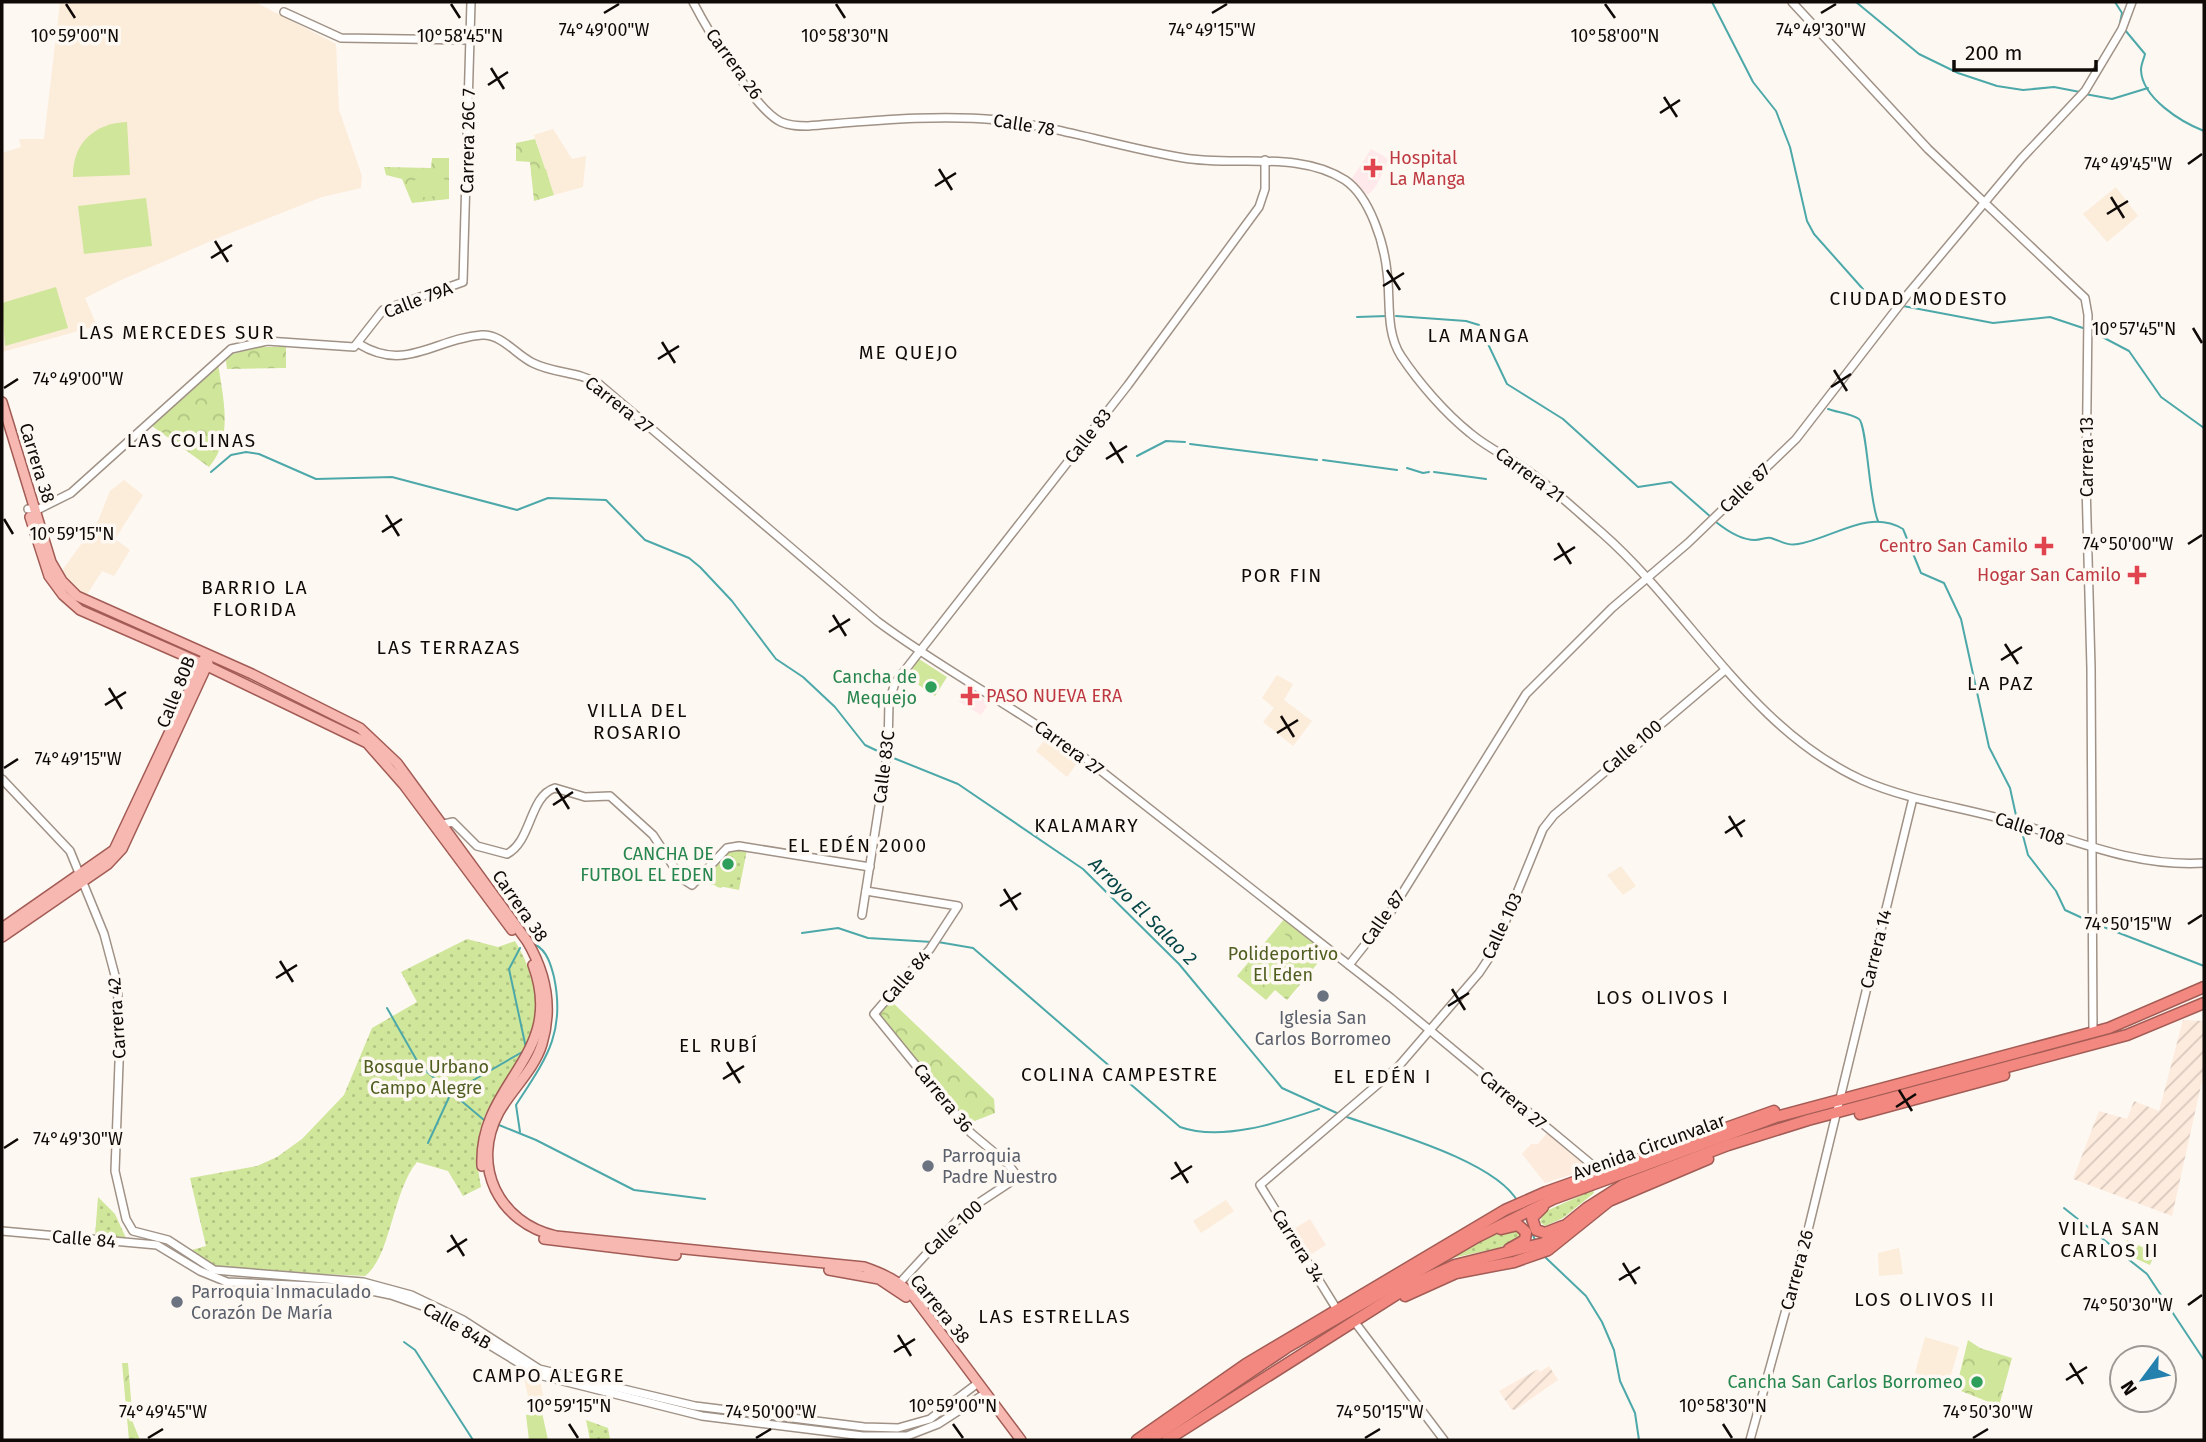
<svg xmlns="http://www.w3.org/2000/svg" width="2206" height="1442" font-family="'Fira Sans',sans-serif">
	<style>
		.built { fill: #fdebdd }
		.industrial { fill: url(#industrial-furrows) }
		.education { fill: #fcecda }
		.medical { fill: #ffe9ea }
		.grass { fill: url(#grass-dots) }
		.park { fill: url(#park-crowns) }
		.pitch { fill: #d0e69a }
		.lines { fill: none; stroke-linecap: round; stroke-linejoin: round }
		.stream { stroke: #4da9a9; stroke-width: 2 }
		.minor-casing { stroke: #a09286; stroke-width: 10 }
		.major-casing { stroke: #a35c55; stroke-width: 12 }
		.highway-casing { stroke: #a35c55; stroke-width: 13 }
		.minor { stroke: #fff; stroke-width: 7 }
		.major { stroke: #f7b8b2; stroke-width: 9 }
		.highway { stroke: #f2887f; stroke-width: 10 }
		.ticks { fill: none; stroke: #0f0a07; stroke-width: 2.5 }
		.health-dot { fill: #e0444e; stroke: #fef8f3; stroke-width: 2.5 }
		.leisure-dot { fill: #2e9e5b; stroke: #fef8f3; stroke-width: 2.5 }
		.worship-dot { fill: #6b7280; stroke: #fef8f3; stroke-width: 2.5 }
		.labels { text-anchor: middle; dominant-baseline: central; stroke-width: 7; stroke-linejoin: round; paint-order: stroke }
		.street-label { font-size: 18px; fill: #0f0a07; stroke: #fef8f3 }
		.health-label { font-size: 18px; fill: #be3a42; stroke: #fef8f3; text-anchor: start }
		.leisure-label { font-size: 18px; fill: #27864d; stroke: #fef8f3; text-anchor: end }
		.park-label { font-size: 18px; fill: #4f5e20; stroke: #fef8f3 }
		.worship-label { font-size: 18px; fill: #5b616d; stroke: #fef8f3; text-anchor: start }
		.neighbourhood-label { font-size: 19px; letter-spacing: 2px; fill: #0f0a07; stroke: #fef8f3 }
		.water-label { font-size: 19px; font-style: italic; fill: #064647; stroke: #fef8f3 }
		.ticks-label { font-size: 18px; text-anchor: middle; fill: #0f0a07; stroke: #fef8f3; stroke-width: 7; stroke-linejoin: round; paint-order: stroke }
	</style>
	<defs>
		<pattern id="industrial-furrows" width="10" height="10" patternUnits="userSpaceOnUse" patternTransform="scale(1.75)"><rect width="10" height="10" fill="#fdebdd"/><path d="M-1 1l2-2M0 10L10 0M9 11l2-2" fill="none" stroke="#d8c8bc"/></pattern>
		<pattern id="grass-dots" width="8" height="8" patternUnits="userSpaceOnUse" patternTransform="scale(1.75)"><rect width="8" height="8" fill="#d0e69a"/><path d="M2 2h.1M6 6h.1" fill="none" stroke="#b1c483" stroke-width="1.8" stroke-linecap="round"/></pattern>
		<pattern id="park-crowns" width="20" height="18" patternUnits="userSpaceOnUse" patternTransform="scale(1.75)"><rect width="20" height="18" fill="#d0e69a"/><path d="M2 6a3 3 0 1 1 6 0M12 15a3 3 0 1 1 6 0" fill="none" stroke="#b1c483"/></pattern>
	</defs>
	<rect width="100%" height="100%" fill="#fef8f3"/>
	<g class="built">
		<polygon points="1547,1133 1589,1169 1545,1183 1522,1154 1531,1144 1538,1144"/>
		<polygon points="1310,1219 1326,1245 1310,1255 1292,1230"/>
	</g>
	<g class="industrial">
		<polygon points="2183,1020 2204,1021 2204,1072 2172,1216 2073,1179 2099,1111 2127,1119 2134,1101 2159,1111"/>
		<polygon points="1549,1366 1558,1380 1515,1410 1511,1409 1499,1391 1538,1369 1540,1372"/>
	</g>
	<g class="education">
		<polygon points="60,2 255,2 336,44 339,110 362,176 361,188 322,197 220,237 119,281 85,298 97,326 2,352 2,153 21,147 19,139 44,139"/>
		<polygon points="553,129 572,159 586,156 583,187 554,195 534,135"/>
		<polygon points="2116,187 2138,216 2107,242 2083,214"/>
		<polygon points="124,480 143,495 115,539 130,550 114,576 102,571 86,596 76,591 61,572 98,521 110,491"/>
		<polygon points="1277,675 1293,684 1284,700 1312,721 1293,746 1263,722 1274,708 1262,698"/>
		<polygon points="1048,736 1080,759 1067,777 1036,751"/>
		<polygon points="1621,866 1636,886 1623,895 1607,875"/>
		<polygon points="1226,1200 1234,1211 1201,1233 1193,1221"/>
		<polygon points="1899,1248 1903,1274 1879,1276 1878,1253"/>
		<polygon points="1925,1337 1959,1347 1948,1385 1915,1373"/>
		<polygon points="524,1378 541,1384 545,1407 531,1410"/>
	</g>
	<g class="medical">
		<polygon points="1371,149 1389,159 1376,186 1368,195 1351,180"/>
		<polygon points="971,686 976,688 974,692 989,703 981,715 958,701 966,687 969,689"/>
	</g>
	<g class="grass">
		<polygon points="738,849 747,850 739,890 698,882 726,852"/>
		<path d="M467,939l31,8 17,-6c21,35 30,74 10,113 -11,21 -29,37 -39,59 -10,23 -10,50 -5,74l-18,9 -15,-25 -31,-9c-25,30 -26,95 -52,114l-147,-7 -30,-18 18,-5 -16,-68 67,-12 20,-9 25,-18 42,-44 28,-67 45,-26 -16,-30z"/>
		<polygon points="1593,1190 1594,1193 1563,1218 1545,1226 1540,1222 1544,1212"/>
		<polygon points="98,1197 115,1214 126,1238 95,1236"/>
		<polygon points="1517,1229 1520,1237 1499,1248 1452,1258 1490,1236"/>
		<polygon points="586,1420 608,1428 610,1439 590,1440"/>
	</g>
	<g class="park">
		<polygon points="535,139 554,195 534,201 530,162 516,161 516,143"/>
		<polygon points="432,158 449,158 449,199 412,203 402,179 386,175 384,167 431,168"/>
		<polygon points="259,347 286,347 286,368 227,369 226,361 229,355"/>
		<path d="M218,363c5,36 16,75 -9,104l-57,-41z"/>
		<polygon points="1285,918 1327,952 1287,1000 1275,990 1266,1000 1237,976"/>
		<polygon points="891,1001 994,1099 995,1113 967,1124 878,1016"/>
		<polygon points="1968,1340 1980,1348 2012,1358 1999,1406 1956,1389"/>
		<polygon points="122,1363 128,1363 133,1423 140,1440 129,1440"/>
	</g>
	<g class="pitch">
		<path d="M127,122l3,53 -57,2c-1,-33 21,-54 54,-55z"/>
		<polygon points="546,169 553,195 539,199 531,174"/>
		<polygon points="444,177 446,195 415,198 414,180"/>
		<polygon points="146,198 152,246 84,254 78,206"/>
		<polygon points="56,287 68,328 5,346 2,303"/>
		<polygon points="919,659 947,677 935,696 907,677"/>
		<polygon points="730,856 742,872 721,888 717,887 707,875"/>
		<polygon points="1280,930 1306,953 1272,992 1246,969"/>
		<polygon points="2127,1240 2155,1253 2150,1265 2121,1252"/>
		<polygon points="1964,1366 1997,1376 1990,1398 1957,1387"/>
		<polygon points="541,1408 548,1440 529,1440 526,1415 531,1414 531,1410"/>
	</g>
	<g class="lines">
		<g class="stream">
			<polyline points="1712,2 1753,82 1776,111 1790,147 1807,221 1814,234 1870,297 1897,305"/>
			<polyline points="1856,2 1919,54 1958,73 1997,86 2023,90 2054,87 2080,92"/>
			<polyline points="2115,2 2122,13 2120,23"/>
			<path d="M2125,30l20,24c-1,5 -4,10 -4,16 1,28 40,52 63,61"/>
			<polyline points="2085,94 2112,99 2148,88"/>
			<polyline points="1903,306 1993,323 2050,317 2086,329"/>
			<polyline points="1396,316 1466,321 1479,325 1507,384 1563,419 1638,487 1671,482 1712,518"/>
			<polyline points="1357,317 1387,316"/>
			<polyline points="2091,331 2129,351 2161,397 2204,428"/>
			<path d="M1828,409c8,3 24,5 31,10 8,6 10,82 19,102"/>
			<polyline points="1190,444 1317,460"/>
			<polyline points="1137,456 1166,441 1185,442"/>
			<polyline points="1323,460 1397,470"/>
			<polyline points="1407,468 1423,473 1429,472"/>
			<polyline points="211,472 231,455 246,452 259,454 316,479 392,477 517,510 548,498 606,500 645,540 689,558 700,567 732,601 776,659 803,677 835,707 865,745 886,755"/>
			<polyline points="1434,472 1486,479"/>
			<path d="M1716,522c10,8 26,18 39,18 6,0 11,-3 16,-2 10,3 16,8 27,6 34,-5 70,-36 105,-15l18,44 23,10 17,36 28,128 21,41 7,32"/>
			<polyline points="891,757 958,784 1083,869 1179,964 1282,1088 1339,1114"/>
			<polyline points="2021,828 2028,855 2056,891 2065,910 2091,922"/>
			<polyline points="1037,835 1036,829 1041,821"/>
			<polyline points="2096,924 2204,966"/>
			<polyline points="802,933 838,928 868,938 932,942"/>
			<path d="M938,942l35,6 207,179c42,15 100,-5 139,-18"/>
			<polyline points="520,948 509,969 526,1048"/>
			<polyline points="387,1008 420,1066 484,1120"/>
			<path d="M1344,1116c45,16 152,45 174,86"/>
			<polyline points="499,1125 536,1140 634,1190 705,1199"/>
			<path d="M520,1132l-4,-27c29,-45 50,-71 38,-128 -3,-12 -7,-26 -18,-32"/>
			<polyline points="428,1143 451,1093 524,1051"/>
			<polyline points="2064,1208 2147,1274 2204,1360"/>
			<polyline points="1525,1216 1535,1240"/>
			<polyline points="1545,1257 1586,1296 1602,1322 1614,1350 1620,1381 1635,1413 1639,1440"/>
			<polyline points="404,1342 415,1350 473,1440"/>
		</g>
		<g class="minor-casing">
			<g id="minor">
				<path d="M693,2c14,27 62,108 88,120 9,4 18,4 27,4 63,-5 128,-12 190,-6 63,7 124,28 186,38 52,9 114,-8 161,22 25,17 39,63 42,92 4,28 -2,59 14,84 18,27 44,57 69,77 20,17 45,27 65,43 23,17 44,37 66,56 90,79 148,196 261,248 50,22 106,28 158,44 61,19 119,43 184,39"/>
				<polyline points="1792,2 1928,149 2085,298 2088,315 2086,484 2091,668 2093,1033"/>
				<polyline points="284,12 341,38 470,40"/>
				<path d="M359,344c47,29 77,-6 123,-9 20,-1 34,20 51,28 22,11 45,8 66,21l278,237c67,50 142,88 209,138l305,239 211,175"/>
				<polyline points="28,509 39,509 71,493 231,349 267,341 354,347 383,310 463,282 471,2"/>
				<polyline points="2,779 70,851 104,934 117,983 120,1036 115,1171 126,1219 133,1231 168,1240 214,1270 363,1282 411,1295 463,1320 539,1369 695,1406 864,1427 898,1428 930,1419 978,1383"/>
				<path d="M439,825l14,-3 24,24 30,8c25,-13 22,-58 48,-66l30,9 25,-1 43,39 28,43 11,7 35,-37 12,-2 131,21"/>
				<polyline points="866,891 958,906 930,949 874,1014 971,1133 1008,1164 1018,1177 965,1212 896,1287"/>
				<polyline points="862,915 888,749 889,702 895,683 1128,385 1259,207 1265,189 1265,160"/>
				<polyline points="1349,965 1390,913 1526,694 1612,608 1688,543 1796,439 1908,294 2021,159 2085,91 2122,29 2132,2"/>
				<polyline points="2,1231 157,1245 200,1271 227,1282 357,1288 391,1295 428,1308 539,1375 702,1416 863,1436 907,1436 938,1424 986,1393"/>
				<polyline points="1336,1308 1260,1185 1398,1067 1479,973 1493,952 1543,829 1554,815 1725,670"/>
				<polyline points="1354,1321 1444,1440"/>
				<polyline points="1750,1440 1809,1226 1913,798"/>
			</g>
		</g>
		<g class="major-casing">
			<g id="major">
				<path d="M2,402l49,160 11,19 15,15 175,78 108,54 37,35 130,178c19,32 26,66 15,103 -8,26 -30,45 -43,68 -29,54 0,111 57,124l308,31c20,7 35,14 49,29l108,144"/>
				<polyline points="30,517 49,576 63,595 80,610 201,663 367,743 404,785 512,930"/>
				<polyline points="2,928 114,850 204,659"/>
				<polyline points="2,937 108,864 122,849 208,663"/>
				<path d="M482,1166c-4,-84 85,-110 51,-201"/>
				<polyline points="544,1239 676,1255"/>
				<polyline points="829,1270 879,1279 906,1297"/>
			</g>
		</g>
		<g class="highway-casing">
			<g id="highway">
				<polyline points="1860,1114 2004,1075"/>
				<polyline points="1543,1207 1532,1218 1536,1230 1545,1233 1563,1226"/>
				<polyline points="1501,1229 1518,1225 1526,1232 1525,1240 1509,1249"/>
				<polyline points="1405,1296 1456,1273 1514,1262 1548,1250 1609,1201 1708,1159"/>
				<polyline points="1137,1440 1246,1364 1505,1210 1546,1192 1774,1111"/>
				<polyline points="1150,1440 1286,1348 1477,1237 1553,1199 1776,1117 2109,1028 2204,987"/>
				<polyline points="1167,1440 1413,1284 1455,1265 1544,1243 1587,1208 1623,1185 1728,1145 1808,1120 2127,1035 2204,1003"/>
			</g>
		</g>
		<use href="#minor" class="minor"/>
		<use href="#major" class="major"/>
		<use href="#highway" class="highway"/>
	</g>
	<path class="ticks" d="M66,4l9,14M451,4l9,14M836,4l9,14M1605,4l10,14M604,13l15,-9M1212,13l15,-9M1821,13l15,-9M491,68l13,21M488,85l20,-13M1664,97l13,20M1660,113l20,-13M2188,164l14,-10M939,169l13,21M935,186l21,-13M2111,197l13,21M2107,214l21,-13M215,241l13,21M211,258l21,-13M1387,270l13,20M1383,286l21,-13M2193,328l9,15M662,342l13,21M658,359l21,-13M1834,370l13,21M1831,387l20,-13M4,388l14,-9M1110,442l13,21M1106,459l21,-13M386,515l13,21M4,519l9,15M382,532l20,-13M1558,543l13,21M2188,544l14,-9M1554,560l21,-13M833,615l13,21M829,632l21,-13M2005,644l13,20M2001,660l21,-13M109,688l13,21M105,705l21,-13M1281,716l13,21M1277,733l21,-13M4,768l14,-9M556,788l13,21M553,805l20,-13M1729,816l13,21M1725,833l20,-13M1004,889l13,21M1000,906l21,-13M2188,924l14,-9M280,961l13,21M276,978l21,-13M1452,989l13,21M1448,1006l21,-13M727,1062l13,21M723,1079l21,-13M1899,1090l13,21M1896,1107l20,-13M4,1148l14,-9M1175,1162l13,21M1171,1179l21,-13M451,1235l13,21M447,1252l20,-13M1623,1263l13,21M1619,1280l21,-13M2188,1305l14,-10M898,1335l13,21M894,1352l21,-13M2070,1363l13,21M2066,1380l21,-13M569,1424l9,14M953,1424l10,14M1723,1424l9,14M148,1438l15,-9M756,1438l15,-9M1365,1438l15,-9M1973,1438l15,-9"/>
	<g class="health-dot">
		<path d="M1369.5 157.5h7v7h7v7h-7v7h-7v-7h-7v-7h7z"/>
		<path d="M2040.5 535.5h7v7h7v7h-7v7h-7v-7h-7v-7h7z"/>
		<path d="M2133.5 564.5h7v7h7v7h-7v7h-7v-7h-7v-7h7z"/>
		<path d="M966.5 685.5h7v7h7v7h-7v7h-7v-7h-7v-7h7z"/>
	</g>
	<g class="leisure-dot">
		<circle cx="931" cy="687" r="7"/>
		<circle cx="728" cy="864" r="7"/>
		<circle cx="1977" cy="1382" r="7"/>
	</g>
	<g class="worship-dot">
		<circle cx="1323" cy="996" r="7"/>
		<circle cx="928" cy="1166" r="7"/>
		<circle cx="177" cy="1302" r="7"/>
	</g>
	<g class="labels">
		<g class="street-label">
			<text transform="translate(734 64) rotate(54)">Carrera 26</text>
			<text transform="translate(1024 125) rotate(9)">Calle 78</text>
			<text transform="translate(468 141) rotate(-89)">Carrera 26C 7</text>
			<text transform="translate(418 300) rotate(-21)">Calle 79A</text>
			<text transform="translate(619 405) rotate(38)">Carrera 27</text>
			<text transform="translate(1088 436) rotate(-52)">Calle 83</text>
			<text transform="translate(2087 457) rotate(-90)">Carrera 13</text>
			<text transform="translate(37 463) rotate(73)">Carrera 38</text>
			<text transform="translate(1530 475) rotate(36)">Carrera 21</text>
			<text transform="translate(1745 488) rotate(-44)">Calle 87</text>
			<text transform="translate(176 692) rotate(-68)">Calle 80B</text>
			<text transform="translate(1632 747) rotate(-41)">Calle 100</text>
			<text transform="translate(1069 748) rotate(36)">Carrera 27</text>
			<text transform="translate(884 767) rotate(-83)">Calle 83C</text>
			<text transform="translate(2030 829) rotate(18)">Calle 108</text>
			<text transform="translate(520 906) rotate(55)">Carrera 38</text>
			<text transform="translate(1383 918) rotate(-55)">Calle 87</text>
			<text transform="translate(1502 926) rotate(-65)">Calle 103</text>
			<text transform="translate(1876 949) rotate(-76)">Carrera 14</text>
			<text transform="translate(906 977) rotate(-49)">Calle 84</text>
			<text transform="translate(117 1018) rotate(-94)">Carrera 42</text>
			<text transform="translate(943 1098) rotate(51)">Carrera 36</text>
			<text transform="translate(1513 1100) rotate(40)">Carrera 27</text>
			<text transform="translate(1649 1147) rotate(-20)">Avenida Circunvalar</text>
			<text transform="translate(953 1228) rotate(-43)">Calle 100</text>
			<text transform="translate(84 1239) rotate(5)">Calle 84</text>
			<text transform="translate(1298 1246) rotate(58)">Carrera 34</text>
			<text transform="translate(1797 1270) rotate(-75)">Carrera 26</text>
			<text transform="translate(940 1309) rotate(51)">Carrera 38</text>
			<text transform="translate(457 1326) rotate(30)">Calle 84B</text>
		</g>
		<g class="health-label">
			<text x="1389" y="158">Hospital<tspan x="1389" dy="21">La Manga</tspan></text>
			<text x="2028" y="546" text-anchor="end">Centro San Camilo</text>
			<text x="2121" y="575" text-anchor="end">Hogar San Camilo</text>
			<text x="986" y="696">PASO NUEVA ERA</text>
		</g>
		<g class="leisure-label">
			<text x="917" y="677">Cancha de<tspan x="917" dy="21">Mequejo</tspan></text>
			<text x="714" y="854">CANCHA DE<tspan x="714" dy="21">FUTBOL EL EDEN</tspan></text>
			<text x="1963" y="1382">Cancha San Carlos Borromeo</text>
		</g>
		<g class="park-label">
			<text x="1283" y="954">Polideportivo<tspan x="1283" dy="21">El Eden</tspan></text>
			<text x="426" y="1067">Bosque Urbano<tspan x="426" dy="21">Campo Alegre</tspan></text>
		</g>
		<g class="worship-label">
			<text x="1323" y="1018" text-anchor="middle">Iglesia San<tspan x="1323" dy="21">Carlos Borromeo</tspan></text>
			<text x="942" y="1156">Parroquia<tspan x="942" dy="21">Padre Nuestro</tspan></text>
			<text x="191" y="1292">Parroquia Inmaculado<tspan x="191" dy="21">Corazón De María</tspan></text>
		</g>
		<g class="neighbourhood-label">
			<text x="1919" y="298">CIUDAD MODESTO</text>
			<text x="177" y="332">LAS MERCEDES SUR</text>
			<text x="1479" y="335">LA MANGA</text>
			<text x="909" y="352">ME QUEJO</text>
			<text x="192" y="440">LAS COLINAS</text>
			<text x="1282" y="575">POR FIN</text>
			<text x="255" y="587">BARRIO LA<tspan x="255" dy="22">FLORIDA</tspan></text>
			<text x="449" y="647">LAS TERRAZAS</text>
			<text x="2001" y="683">LA PAZ</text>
			<text x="638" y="710">VILLA DEL<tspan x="638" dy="22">ROSARIO</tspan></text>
			<text x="1087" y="825">KALAMARY</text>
			<text x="858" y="845">EL EDÉN 2000</text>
			<text x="1663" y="997">LOS OLIVOS I</text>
			<text x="719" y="1045">EL RUBÍ</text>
			<text x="1120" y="1074">COLINA CAMPESTRE</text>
			<text x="1383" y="1076">EL EDÉN I</text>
			<text x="2110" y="1228">VILLA SAN<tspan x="2110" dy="22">CARLOS II</tspan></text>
			<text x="1925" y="1299">LOS OLIVOS II</text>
			<text x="1055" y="1316">LAS ESTRELLAS</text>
			<text x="549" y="1375">CAMPO ALEGRE</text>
		</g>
		<g class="water-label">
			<text transform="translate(1143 911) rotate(45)">Arroyo El Salao 2</text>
		</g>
	</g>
	<g class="ticks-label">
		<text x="1212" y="36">74°49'15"W</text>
		<text x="1821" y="36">74°49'30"W</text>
		<text x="604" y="36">74°49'00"W</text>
		<text x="75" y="42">10°59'00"N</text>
		<text x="460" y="42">10°58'45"N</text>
		<text x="845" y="42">10°58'30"N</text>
		<text x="1615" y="42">10°58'00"N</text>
		<text x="2128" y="170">74°49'45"W</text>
		<text x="2134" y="335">10°57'45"N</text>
		<text x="78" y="385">74°49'00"W</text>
		<text x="72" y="540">10°59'15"N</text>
		<text x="2128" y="550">74°50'00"W</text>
		<text x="78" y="765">74°49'15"W</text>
		<text x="2128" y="930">74°50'15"W</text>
		<text x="78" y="1145">74°49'30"W</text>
		<text x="2128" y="1311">74°50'30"W</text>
		<text x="569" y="1412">10°59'15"N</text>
		<text x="953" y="1412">10°59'00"N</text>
		<text x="1723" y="1412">10°58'30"N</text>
		<text x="163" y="1418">74°49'45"W</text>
		<text x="771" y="1418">74°50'00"W</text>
		<text x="1380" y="1418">74°50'15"W</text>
		<text x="1988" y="1418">74°50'30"W</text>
	</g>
	<rect width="2206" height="1442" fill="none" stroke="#0f0a07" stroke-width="7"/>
	<g transform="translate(2143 1379) rotate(238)"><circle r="33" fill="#fef8f3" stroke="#9e9995" stroke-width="2"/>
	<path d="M0-5L12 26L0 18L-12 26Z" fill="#2481ae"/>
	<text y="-10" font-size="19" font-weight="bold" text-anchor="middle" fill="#0f0a07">N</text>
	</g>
	<path d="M1954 60v10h142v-10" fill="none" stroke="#0f0a07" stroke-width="3.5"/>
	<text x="1965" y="60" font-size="21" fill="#0f0a07" stroke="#fef8f3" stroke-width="5" paint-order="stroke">200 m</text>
</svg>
